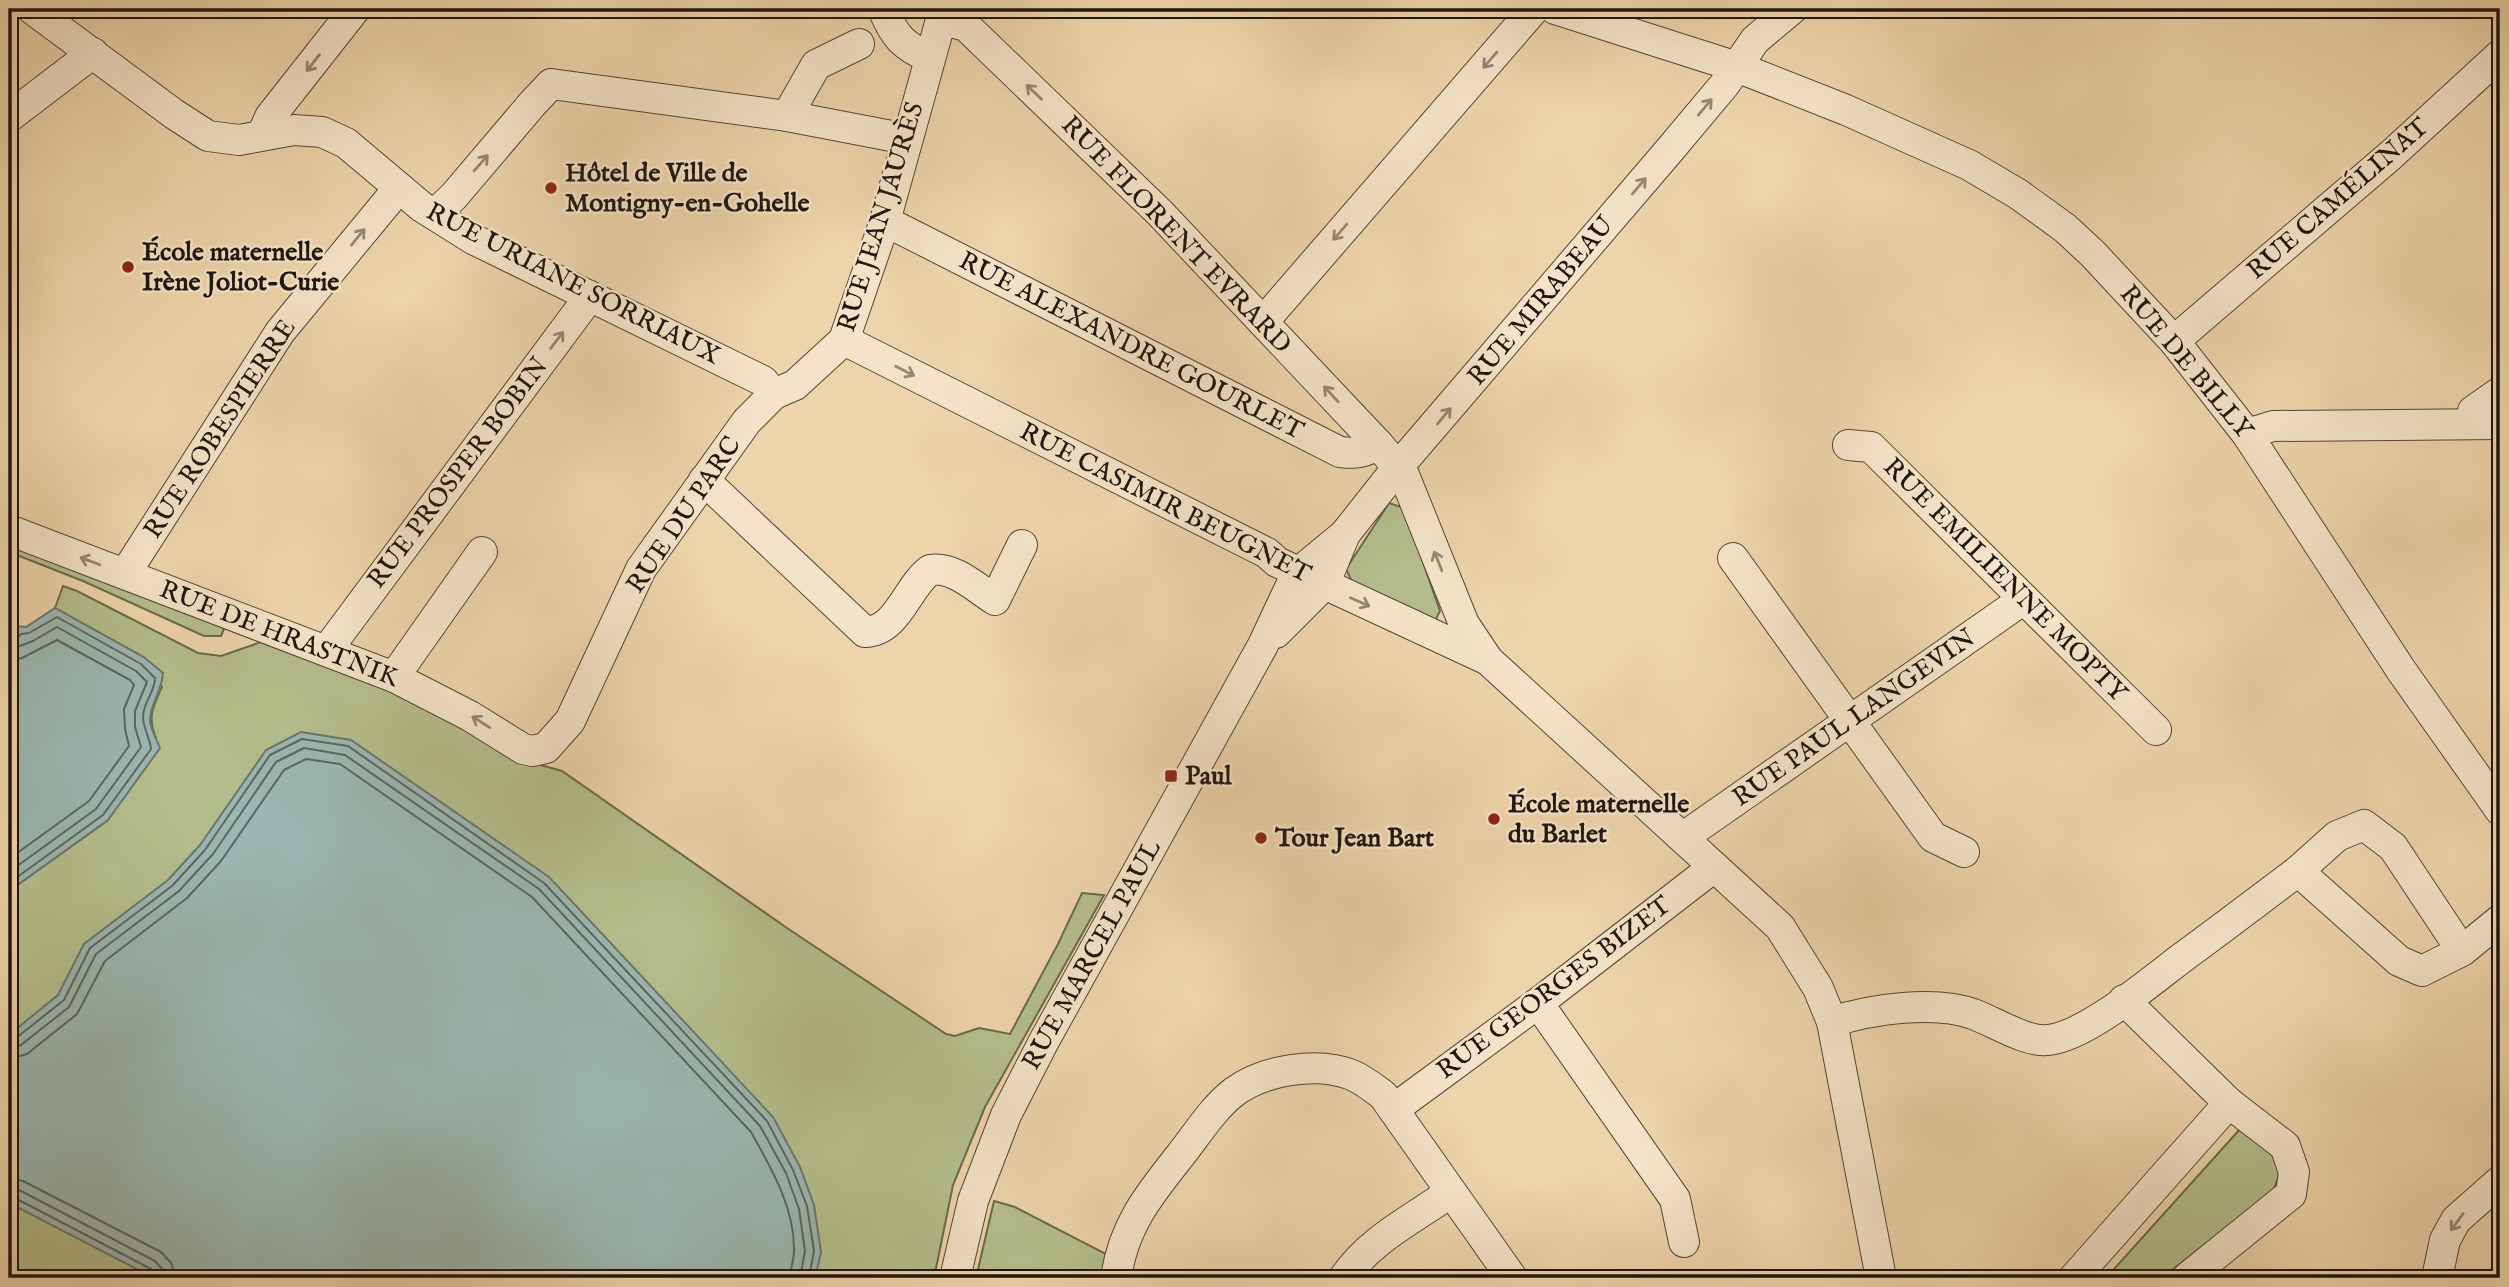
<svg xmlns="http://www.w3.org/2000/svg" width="2509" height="1287" font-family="'IM FELL English',serif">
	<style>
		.green { fill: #b4be8c; stroke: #696a4c; stroke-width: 2 }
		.water { fill: #9bb7b1; stroke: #69776f; stroke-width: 2 }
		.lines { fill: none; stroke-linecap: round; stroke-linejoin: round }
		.shore { stroke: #5c665f; stroke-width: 2 }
		.minor-casing { stroke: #524634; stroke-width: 32 }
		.minor { stroke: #f4e3c8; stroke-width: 30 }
		.oneway { stroke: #948774 }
		.poi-dot { fill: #8f2418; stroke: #f4e3c8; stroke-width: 2.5 }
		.labels { text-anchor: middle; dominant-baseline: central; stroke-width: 5; stroke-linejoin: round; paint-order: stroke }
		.poi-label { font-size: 26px; font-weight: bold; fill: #1e160d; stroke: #f4e3c8; text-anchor: start }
		.street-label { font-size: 26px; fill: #1e160d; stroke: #f4e3c8 }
	</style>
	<rect width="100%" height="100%" fill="#eed4aa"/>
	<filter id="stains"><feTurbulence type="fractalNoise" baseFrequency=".00286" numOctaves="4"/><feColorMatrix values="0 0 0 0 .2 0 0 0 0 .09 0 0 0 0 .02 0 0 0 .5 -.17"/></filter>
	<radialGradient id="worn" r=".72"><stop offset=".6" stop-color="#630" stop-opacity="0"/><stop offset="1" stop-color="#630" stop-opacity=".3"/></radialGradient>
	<g class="green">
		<polygon points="1389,503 1404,508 1440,611 1435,621 1353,584 1346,569"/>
		<polygon points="9,540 227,622 221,636 204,636 83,581 9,552"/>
		<path d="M63,586l14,5 121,62 23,3 49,-17 67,24 189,98 36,10 225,157 159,106 9,2 24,-8 31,6 48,-90 24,-51 22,2 -119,212 -32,78 -19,93h-925v-387l99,-71 48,-82c-9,-21 -3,-31 6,-51l-17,-29 -90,-50z"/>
		<polygon points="2241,1128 2279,1161 2279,1175 2273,1191 2162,1278 2106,1278"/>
		<polygon points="994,1201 1015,1207 1106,1254 1103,1278 976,1278"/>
	</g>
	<g class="water">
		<path d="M55,608l90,50 18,15c-1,18 -14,33 -13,49 1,8 7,18 10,26l-52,72 -99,71v-251l6,-14 11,1z"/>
		<polygon points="301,732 351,740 549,877 773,1117 800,1167 814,1205 821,1252 815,1278 154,1278 9,1203 9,1035 58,995 84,944 168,880 200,845 266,750"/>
	</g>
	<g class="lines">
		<g class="shore">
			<path d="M9,641l6,-1 6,-6 8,-1 28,-16 84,47 14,14c0,12 -8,20 -11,32 -4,14 6,26 7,39l-48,66 -94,68"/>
			<polyline points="9,650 33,641 57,627 136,671 147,682 135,711 135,727 141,747 96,809 9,872"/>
			<polyline points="9,660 22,658 57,640 130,680 134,685 124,709 125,729 129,746 89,801 9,859"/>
			<polyline points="9,1040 16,1038 64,1000 90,948 172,886 205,850 270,755 302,739 348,746 544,883 767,1121 793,1170 807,1206 814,1251 809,1278"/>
			<polyline points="9,1048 21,1045 69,1007 96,954 179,891 213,854 276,762 304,748 345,755 539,889 760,1126 786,1173 799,1209 805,1251 800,1278"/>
			<path d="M9,1059l18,-5 50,-40 28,-53 82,-63 34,-37 63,-91 22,-11 34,5 192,133 219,235c20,36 44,76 43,119 0,9 -4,18 -4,27"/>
			<polyline points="9,1178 23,1181 161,1252 172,1264 174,1278"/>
			<polyline points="9,1188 19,1190 155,1261 162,1269 164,1278"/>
			<polyline points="9,1197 15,1198 151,1269 155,1278"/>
		</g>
		<g class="minor-casing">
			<g id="minor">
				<polyline points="32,9 174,114 208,136 239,140 294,130 322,132 346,143 422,207 473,239 763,381 774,394"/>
				<path d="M883,9c12,28 19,36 47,49"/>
				<polyline points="1555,9 1737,67 1846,110 1969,165 2018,194 2065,228 2093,254 2174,341 2247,434 2401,670 2500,810"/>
				<polyline points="941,19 966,26 1160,213 1378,444 1404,475 1464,624 1488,660 1780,927 1818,988 1832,1022 1881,1278"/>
				<polyline points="787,116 816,65 859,44"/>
				<polyline points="9,117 93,53"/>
				<polyline points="262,135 270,117 355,9"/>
				<polyline points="435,214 454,196 533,103 551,84 787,116 907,139"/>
				<path d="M885,221l455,231c16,2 24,1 38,-8"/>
				<polyline points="1263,322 1534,9"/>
				<polyline points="844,340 1267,553 1277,562 1488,660"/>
				<polyline points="2174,341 2391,155 2500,55"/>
				<polyline points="2472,424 2473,411 2500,392"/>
				<polyline points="2247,434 2273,426 2500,424"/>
				<polyline points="1848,445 1871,447 2156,730"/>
				<path d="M704,480l161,152c33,-1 42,-45 65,-62 24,-4 46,18 65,30l27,-55"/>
				<polyline points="9,530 394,677 470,716 523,749 532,751 546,748 570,721 641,569 747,421 774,394 795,385 844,340 885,221 944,9"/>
				<polyline points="1733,558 1933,837 1964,852"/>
				<polyline points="125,574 280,332 398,189"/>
				<polyline points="1276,633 1324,585 1345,534 1398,467 1668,152 1725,84 1755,40 1792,9"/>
				<polyline points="327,650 590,296"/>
				<polyline points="394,677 482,552"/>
				<polyline points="1685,838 1695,829 2024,599"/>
				<polyline points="2462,951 2393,847 2364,825 2337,836 2298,871 2399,961 2422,971 2462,951 2500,920"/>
				<polyline points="2124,1000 2229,1103 2285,1146 2294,1172 2291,1194 2187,1278"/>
				<polyline points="1538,1003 1675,1199 1684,1242"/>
				<path d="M1832,1022c38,-13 104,-22 141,-8 20,7 54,29 75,26 36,-3 101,-57 131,-80 40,-29 79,-59 119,-89"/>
				<polyline points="1394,1109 1538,1003 1714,867"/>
				<polyline points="955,1278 973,1201 1006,1115 1044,1041 1263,645 1293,581 1299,572 1345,534"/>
				<path d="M1116,1278c7,-51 32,-82 63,-121 17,-21 33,-48 55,-65 30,-22 83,-31 118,-17 12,5 21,13 31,20l129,183"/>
				<path d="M1344,1278c25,-38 71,-60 107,-86"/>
				<polyline points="2074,1278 2229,1103"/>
				<polyline points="2437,1278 2445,1240 2456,1220 2500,1181"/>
			</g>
		</g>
		<use href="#minor" class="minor"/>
	</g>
	<defs><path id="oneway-shaft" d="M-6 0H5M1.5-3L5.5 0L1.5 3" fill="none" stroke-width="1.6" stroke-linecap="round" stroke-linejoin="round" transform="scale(1.75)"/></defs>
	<g class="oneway">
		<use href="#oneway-shaft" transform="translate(1490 60) rotate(131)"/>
		<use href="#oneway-shaft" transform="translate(313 63) rotate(128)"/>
		<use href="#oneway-shaft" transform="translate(1034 92) rotate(-136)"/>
		<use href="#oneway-shaft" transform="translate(1705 107) rotate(-50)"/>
		<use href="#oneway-shaft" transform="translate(481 163) rotate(-49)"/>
		<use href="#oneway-shaft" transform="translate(1639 186) rotate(-50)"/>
		<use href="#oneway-shaft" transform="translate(1340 232) rotate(131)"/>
		<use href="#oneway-shaft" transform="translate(358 237) rotate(-51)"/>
		<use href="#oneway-shaft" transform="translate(557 340) rotate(-53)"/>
		<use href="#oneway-shaft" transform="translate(905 371) rotate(27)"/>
		<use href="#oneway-shaft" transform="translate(1331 394) rotate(-133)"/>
		<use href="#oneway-shaft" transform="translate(1444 416) rotate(-50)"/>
		<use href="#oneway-shaft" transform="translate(90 561) rotate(-159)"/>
		<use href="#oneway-shaft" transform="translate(1438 561) rotate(-112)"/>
		<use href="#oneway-shaft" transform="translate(1360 602) rotate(24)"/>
		<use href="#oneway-shaft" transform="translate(481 722) rotate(-148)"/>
		<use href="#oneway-shaft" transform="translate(2457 1222) rotate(126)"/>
	</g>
	<g class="poi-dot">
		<circle cx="551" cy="188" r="7"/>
		<circle cx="128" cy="267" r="7"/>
		<rect x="1164" y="769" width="14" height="14" rx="3.5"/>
		<circle cx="1494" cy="819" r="7"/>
		<circle cx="1261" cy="838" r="7"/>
	</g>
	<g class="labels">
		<g class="poi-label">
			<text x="565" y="173">Hôtel de Ville de<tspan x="565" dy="30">Montigny-en-Gohelle</tspan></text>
			<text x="142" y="252">École maternelle<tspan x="142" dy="30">Irène Joliot-Curie</tspan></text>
			<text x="1185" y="776">Paul</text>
			<text x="1508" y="804">École maternelle<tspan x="1508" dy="30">du Barlet</tspan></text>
			<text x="1275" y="838">Tour Jean Bart</text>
		</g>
		<g class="street-label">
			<text transform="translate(2338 199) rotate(-41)">RUE CAMÉLINAT</text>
			<text transform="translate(881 217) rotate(-73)">RUE JEAN JAURÈS</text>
			<text transform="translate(1176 235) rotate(46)">RUE FLORENT EVRARD</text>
			<text transform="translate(573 284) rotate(27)">RUE URIANE SORRIAUX</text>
			<text transform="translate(1541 301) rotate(-50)">RUE MIRABEAU</text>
			<text transform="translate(1131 346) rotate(27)">RUE ALEXANDRE GOURLET</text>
			<text transform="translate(2186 362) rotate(50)">RUE DE BILLY</text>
			<text transform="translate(220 429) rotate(-57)">RUE ROBESPIERRE</text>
			<text transform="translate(458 473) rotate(-53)">RUE PROSPER BOBIN</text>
			<text transform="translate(1165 503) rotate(27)">RUE CASIMIR BEUGNET</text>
			<text transform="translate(684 515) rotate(-56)">RUE DU PARC</text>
			<text transform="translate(2005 580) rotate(45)">RUE EMILIENNE MOPTY</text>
			<text transform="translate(279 634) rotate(21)">RUE DE HRASTNIK</text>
			<text transform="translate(1854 718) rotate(-35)">RUE PAUL LANGEVIN</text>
			<text transform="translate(1092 955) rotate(-61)">RUE MARCEL PAUL</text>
			<text transform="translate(1554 988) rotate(-37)">RUE GEORGES BIZET</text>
		</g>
	</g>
	<rect width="2509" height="1287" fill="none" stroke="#eed4aa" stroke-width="35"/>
	<rect x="10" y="10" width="2488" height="1266" fill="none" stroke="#1e160d" stroke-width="3.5"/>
	<rect x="18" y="18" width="2474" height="1252" fill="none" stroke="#1e160d" stroke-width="2"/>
	<rect width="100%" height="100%" filter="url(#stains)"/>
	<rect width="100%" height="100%" fill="url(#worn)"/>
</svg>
